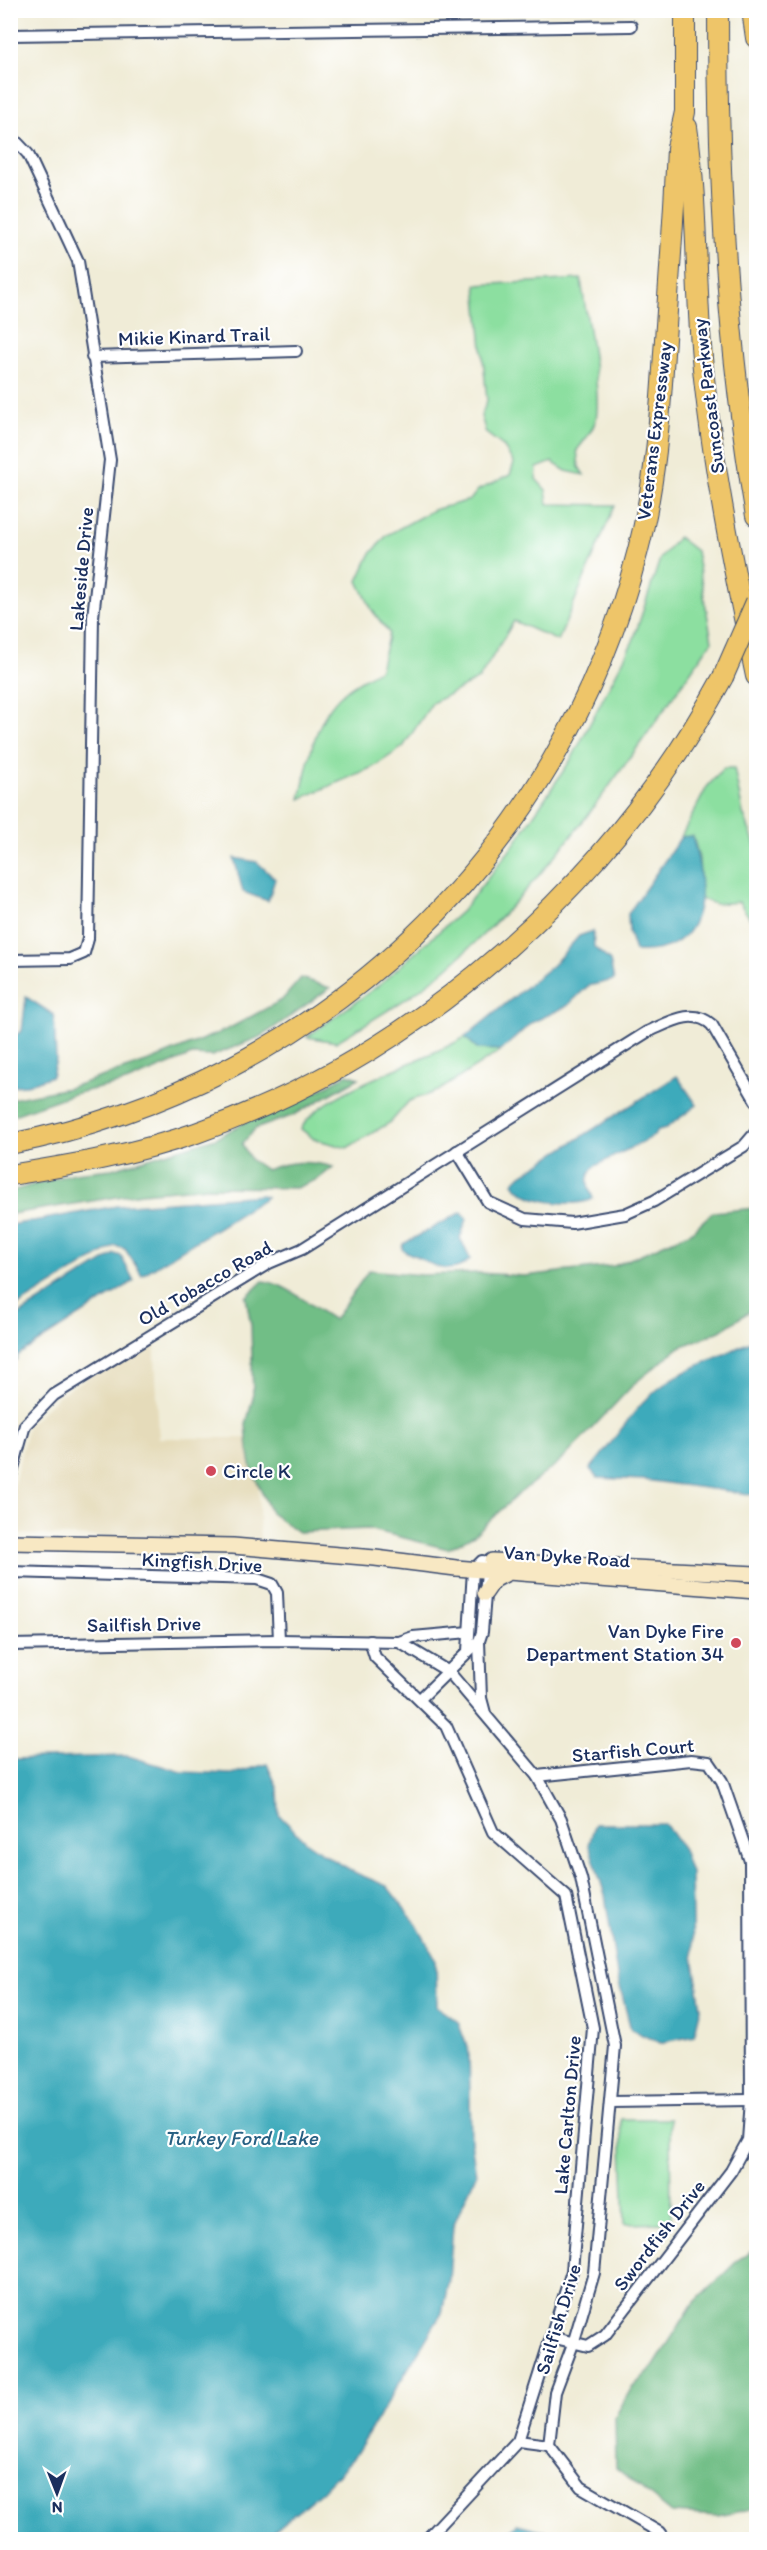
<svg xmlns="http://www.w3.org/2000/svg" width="767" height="2550" font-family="Itim,sans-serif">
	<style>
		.built { fill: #e5dbba }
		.green { fill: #8cdfa0; stroke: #54877f; stroke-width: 1.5 }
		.forest { fill: #71be86; stroke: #467672; stroke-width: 1.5 }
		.water { fill: #3caabb; stroke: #2c6c8c; stroke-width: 1.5 }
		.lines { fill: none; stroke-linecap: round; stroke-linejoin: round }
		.minor-casing { stroke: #3b4b70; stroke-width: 14 }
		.secondary-casing { stroke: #3b4b70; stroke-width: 18 }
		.motorway-casing { stroke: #3b4b70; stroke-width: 22 }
		.minor { stroke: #fff; stroke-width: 10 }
		.secondary { stroke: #f8e8c3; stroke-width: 15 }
		.motorway { stroke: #eec569; stroke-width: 20 }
		.motorway-bridge-casing { stroke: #3b4b70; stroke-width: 22; stroke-linecap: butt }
		.motorway-bridge { stroke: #eec569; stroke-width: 20 }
		.poi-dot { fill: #d1495b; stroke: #fff; stroke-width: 2 }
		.labels { text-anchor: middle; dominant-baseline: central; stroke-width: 4.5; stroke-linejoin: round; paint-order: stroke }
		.street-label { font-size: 20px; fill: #1b2f5e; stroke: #fff }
		.poi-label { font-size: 20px; fill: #1b2f5e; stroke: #fff; text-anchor: start }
		.water-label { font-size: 21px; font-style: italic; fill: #286083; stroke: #fff }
	</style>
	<rect width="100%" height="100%" fill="#fff"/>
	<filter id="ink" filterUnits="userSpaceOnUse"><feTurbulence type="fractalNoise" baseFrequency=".0167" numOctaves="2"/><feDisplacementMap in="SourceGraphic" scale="12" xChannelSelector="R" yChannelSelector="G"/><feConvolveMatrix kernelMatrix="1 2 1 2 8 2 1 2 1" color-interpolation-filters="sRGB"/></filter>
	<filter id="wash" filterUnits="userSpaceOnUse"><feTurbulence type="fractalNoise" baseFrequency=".008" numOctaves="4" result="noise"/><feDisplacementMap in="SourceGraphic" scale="24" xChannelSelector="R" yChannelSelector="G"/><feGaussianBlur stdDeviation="1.35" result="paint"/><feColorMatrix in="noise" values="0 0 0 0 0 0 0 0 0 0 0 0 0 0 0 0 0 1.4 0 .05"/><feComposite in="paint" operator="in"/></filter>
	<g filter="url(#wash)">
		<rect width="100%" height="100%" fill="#f0ecd7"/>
		<polygon class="built" points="154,1335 159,1438 257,1438 260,1542 11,1534 11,1497 28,1426 58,1396"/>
		<g class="green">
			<path d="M581,279c4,33 21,111 15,140 -3,12 -12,22 -19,31l2,17 5,8 -18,-4 -14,-9 -15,6 -1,11 10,11 2,14 67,1 -57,136 -44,-20 -35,58 -47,24 -29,44 -30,20 -73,32c9,-39 14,-84 48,-110 10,-8 22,-13 32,-20l9,-36 -17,-23 -14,-29 12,-26 17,-20 46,-25 37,-10 8,-10 32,-15 4,-12 -11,-17 -17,-13 -5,-17 6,-15 -11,-116z"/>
			<path d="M678,537l18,14 16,90c-81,115 -158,235 -266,328 -33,28 -72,50 -110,73l-29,-5 72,-52 83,-74 51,-65 59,-88 61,-117 27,-82z"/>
			<polygon points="724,768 734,768 743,813 756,847 756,927 739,902 715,904 701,899 699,858 693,836 681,837 707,787"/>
			<path d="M465,1037l13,12 24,1 -64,41 -29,10 -18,21 -44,26 -33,-9 -13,-10c18,-38 126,-68 164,-92z"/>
			<polygon points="621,2119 670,2119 671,2223 625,2224"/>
		</g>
		<g class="forest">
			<polygon points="301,978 330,988 262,1036 212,1056 192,1055 126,1082 73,1094 11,1116 11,1099 68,1088 152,1060 228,1029 282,1000"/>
			<path d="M347,1074l12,4 -65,37 -39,14 -13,15 9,16 15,10c23,-9 43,-10 67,-3l-15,12 -22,9 -88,-1 -66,6 -131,21v-23l63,-18 38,-4 104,-31 61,-33 43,-15z"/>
			<path d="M756,1208v99l-36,24 -40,16 -45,36 -72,76 -47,37 -42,39 -26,14 -80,-20 -70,3 -27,-19 -19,-43 -4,-21 -2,-25 7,-26 -2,-73 -5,-28 17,-16c26,3 48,26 71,39l35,-50 52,5 59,-2 44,3 90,-10 77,-34 22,-20z"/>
			<polygon points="756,2249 756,2508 718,2516 672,2513 616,2468 615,2417 631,2389 654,2366 692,2305 739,2259"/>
		</g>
		<g class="water">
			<path d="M692,836c16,53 16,119 -57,115l-6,-19 -1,-18 53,-77z"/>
			<polygon points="234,858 257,862 275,879 268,901 243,892"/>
			<polygon points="593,931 594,947 610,961 614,980 588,986 567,1006 531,1023 502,1050 478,1049 465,1037 553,965 579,936"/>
			<polygon points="26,997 54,1015 56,1060 52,1076 27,1085 11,1086 11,1038 22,1031"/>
			<path d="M677,1076l20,29 -31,23 -8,2 -4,6 -59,30c-11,11 -8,19 -2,32l-2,2c-22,7 -64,3 -78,-17l8,-8z"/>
			<polygon points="262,1195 267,1197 142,1275 125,1249 115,1246 11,1310 11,1225 117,1206"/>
			<path d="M462,1212l5,7 -7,19 10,21c-15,17 -35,9 -50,-1 -7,-4 -13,-4 -18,-9l1,-5z"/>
			<polygon points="115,1254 121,1256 134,1281 18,1355 16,1360 13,1359 11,1320"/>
			<path d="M756,1338v157l-112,-15 -46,-2 -8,-9c25,-28 42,-61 72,-83 28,-21 65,-30 94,-48z"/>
			<polygon points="128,1756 182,1772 232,1774 267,1764 278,1789 279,1815 306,1842 325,1855 356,1873 387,1886 415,1922 436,1959 437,2006 458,2022 469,2052 471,2141 476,2175 453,2226 449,2279 442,2313 354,2457 322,2491 265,2539 11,2539 11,1759"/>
			<polygon points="595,1824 665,1824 683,1849 691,1873 693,1956 701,2008 694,2036 660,2043 631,2030 617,1975 605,1895 589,1845"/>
			<polygon points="517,2524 545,2531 558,2539 502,2539"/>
		</g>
	</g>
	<g filter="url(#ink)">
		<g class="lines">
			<g class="minor-casing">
				<g id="minor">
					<polyline points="10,35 631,26"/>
					<polyline points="10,135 28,154 78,261 110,460 93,617 88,939 84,953 70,959 10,960"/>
					<polyline points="92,357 296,351"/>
					<polyline points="457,1151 488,1202 525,1219 572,1223 625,1214 654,1201 744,1146 756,1132"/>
					<path d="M10,1479l15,-54 29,-30 215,-132 33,-14 345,-217c22,-9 45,-25 65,-7l44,76"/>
					<polyline points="10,1572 257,1579 272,1584 277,1593 279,1640"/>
					<polyline points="370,1641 375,1657 446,1726 493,1832 566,1896 593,2028 572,2271 518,2441 426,2540"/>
					<polyline points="479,1641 481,1698 485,1713"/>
					<polyline points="399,1642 413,1637 469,1632"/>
					<polyline points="10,1645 279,1640 399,1642 449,1672 537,1776 561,1819 581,1878 615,2046 594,2273 573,2344 555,2392 549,2445 581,2487 659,2532 665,2540"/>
					<polyline points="420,1699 479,1641 482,1632 487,1571 482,1561 473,1570 468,1651"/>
					<polyline points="537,1776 691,1760 709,1762 722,1781 750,1861 751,2100 748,2140 731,2171 605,2335 588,2346 551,2337"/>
					<polyline points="611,2102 751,2100"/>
					<polyline points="518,2441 549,2445"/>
				</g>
			</g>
			<g class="secondary-casing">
				<g id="secondary">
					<polyline points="10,1542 233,1546 375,1558 456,1568 756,1591"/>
					<polyline points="492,1561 756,1574"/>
					<polyline points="485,1593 494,1580 509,1572"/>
				</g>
			</g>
			<g class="motorway-casing">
				<g id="motorway">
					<path d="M718,10c0,172 9,337 38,506"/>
					<polyline points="752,10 756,38"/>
					<path d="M687,127c11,76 8,154 15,231 10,107 32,213 54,318"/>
					<path d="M10,1144c309,-60 551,-290 628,-594 17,-65 22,-131 26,-197 5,-68 10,-137 13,-205l8,-36v-102"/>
					<path d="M10,1175c63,-10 126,-21 186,-42 224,-78 415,-249 527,-456"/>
				</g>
			</g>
			<use href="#minor" class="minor"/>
			<use href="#secondary" class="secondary"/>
			<use href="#motorway" class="motorway"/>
			<g class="motorway-bridge-casing">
				<polyline id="motorway-bridge" points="723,677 756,602"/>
			</g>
			<use href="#motorway-bridge" class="motorway-bridge"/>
		</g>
	</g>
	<g class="poi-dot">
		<circle cx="211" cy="1471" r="6"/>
		<circle cx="736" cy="1643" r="6"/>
	</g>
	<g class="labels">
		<g class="street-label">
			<text transform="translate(194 336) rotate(-2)">Mikie Kinard Trail</text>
			<text transform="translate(708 396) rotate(-97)">Suncoast Parkway</text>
			<text transform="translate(654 431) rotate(-83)">Veterans Expressway</text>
			<text transform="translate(81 569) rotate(-85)">Lakeside Drive</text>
			<text transform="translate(205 1283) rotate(-30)">Old Tobacco Road</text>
			<text transform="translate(567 1556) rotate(4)">Van Dyke Road</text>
			<text transform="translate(202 1562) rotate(3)">Kingfish Drive</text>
			<text transform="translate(144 1624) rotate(-1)">Sailfish Drive</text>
			<text transform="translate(633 1750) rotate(-5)">Starfish Court</text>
			<text transform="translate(567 2115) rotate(-85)">Lake Carlton Drive</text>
			<text transform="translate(659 2235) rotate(-52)">Swordfish Drive</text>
			<text transform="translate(558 2319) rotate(-73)">Sailfish Drive</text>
		</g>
		<g class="poi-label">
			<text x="223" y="1471">Circle K</text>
			<text x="724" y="1631" text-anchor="end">Van Dyke Fire<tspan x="724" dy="23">Department Station 34</tspan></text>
		</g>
		<g class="water-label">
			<text x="241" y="2137">Turkey Ford Lake</text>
		</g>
	</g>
	<rect width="767" height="2550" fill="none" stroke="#fff" stroke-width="36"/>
	<g transform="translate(57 2493) rotate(179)" stroke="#ffffff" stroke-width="4.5" paint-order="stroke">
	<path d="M0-4.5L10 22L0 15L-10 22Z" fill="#1b2f5e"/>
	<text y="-9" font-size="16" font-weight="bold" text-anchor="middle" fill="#1b2f5e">N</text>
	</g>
</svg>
